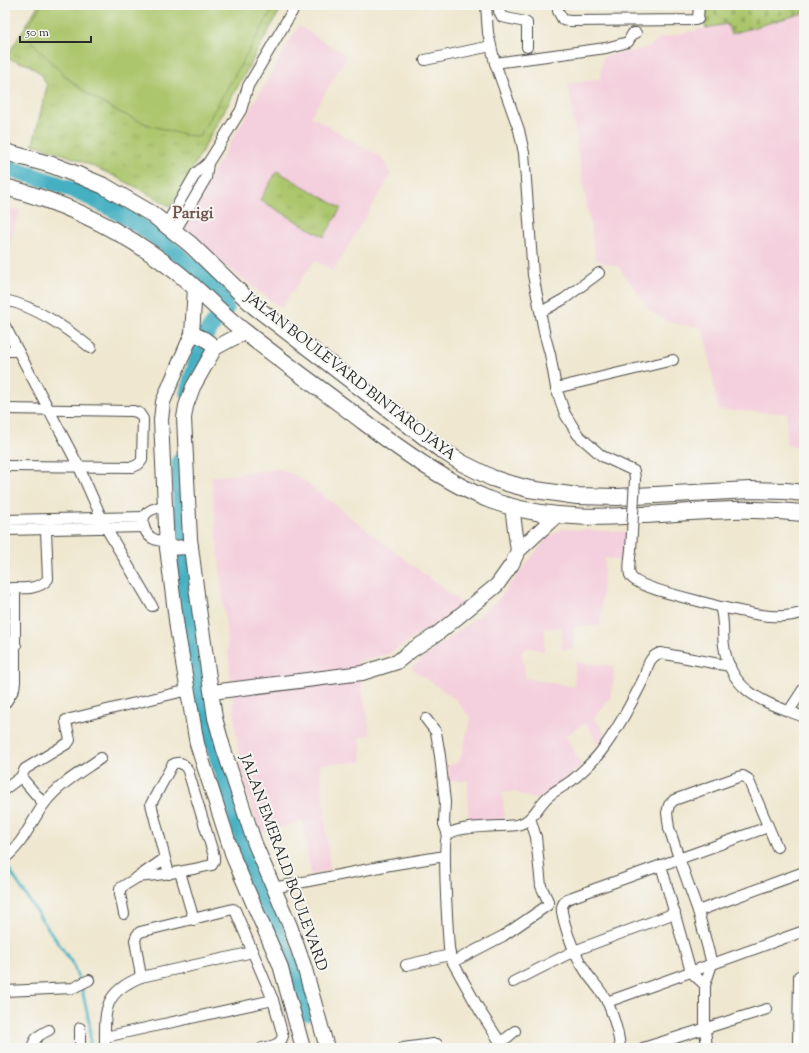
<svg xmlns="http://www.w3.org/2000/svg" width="809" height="1053" font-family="'Sorts Mill Goudy',serif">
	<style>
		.built { fill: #f4cfdd }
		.grass { fill: url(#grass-tufts); stroke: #6b784c }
		.cemetery { fill: url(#cemetery-stones); stroke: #6b784c }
		.garden { fill: #abc66c; stroke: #6b784c }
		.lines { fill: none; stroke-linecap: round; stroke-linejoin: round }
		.stream { stroke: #44b0c2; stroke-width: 3 }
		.river { stroke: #44b0c2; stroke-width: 17 }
		.street-casing { stroke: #484744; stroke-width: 12 }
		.secondary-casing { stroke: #484744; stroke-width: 16 }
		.primary-casing { stroke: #484744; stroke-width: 18 }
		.street { stroke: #fff; stroke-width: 10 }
		.secondary { stroke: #fff; stroke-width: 14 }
		.primary { stroke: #fff; stroke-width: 16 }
		.street-bridge-casing { stroke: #484744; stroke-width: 12; stroke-linecap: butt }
		.street-bridge { stroke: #fff; stroke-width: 10 }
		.labels { text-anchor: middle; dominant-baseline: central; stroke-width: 4; stroke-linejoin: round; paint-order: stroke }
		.street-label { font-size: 15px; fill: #2b2b2b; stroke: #f6f6f2 }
		.quarter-label { font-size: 17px; font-weight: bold; fill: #725450; stroke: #f6f6f2 }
	</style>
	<defs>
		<pattern id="grass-tufts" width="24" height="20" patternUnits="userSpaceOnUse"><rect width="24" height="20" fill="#abc66c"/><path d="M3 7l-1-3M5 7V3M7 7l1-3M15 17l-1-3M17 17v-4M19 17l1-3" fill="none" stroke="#93aa5e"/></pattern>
		<pattern id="cemetery-stones" width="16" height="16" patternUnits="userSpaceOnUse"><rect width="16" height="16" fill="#abc66c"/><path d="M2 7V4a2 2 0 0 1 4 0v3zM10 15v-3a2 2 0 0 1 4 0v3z" fill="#93aa5e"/></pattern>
	</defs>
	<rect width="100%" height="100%" fill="#f6f6f2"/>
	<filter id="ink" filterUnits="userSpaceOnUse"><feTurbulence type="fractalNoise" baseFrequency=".025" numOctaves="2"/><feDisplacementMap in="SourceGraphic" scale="8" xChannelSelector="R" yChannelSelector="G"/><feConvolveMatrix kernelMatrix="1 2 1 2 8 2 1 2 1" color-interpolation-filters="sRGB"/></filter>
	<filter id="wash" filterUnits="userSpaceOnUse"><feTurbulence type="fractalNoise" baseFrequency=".012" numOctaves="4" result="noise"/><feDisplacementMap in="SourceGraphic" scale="16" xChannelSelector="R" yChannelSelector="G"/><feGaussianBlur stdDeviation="0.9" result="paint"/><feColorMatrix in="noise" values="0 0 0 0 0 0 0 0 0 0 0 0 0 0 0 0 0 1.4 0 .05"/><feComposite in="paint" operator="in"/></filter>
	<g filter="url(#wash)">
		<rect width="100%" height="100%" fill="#efe7cf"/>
		<g class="built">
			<polygon points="804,13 804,448 786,445 787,413 718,410 704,328 671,323 650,311 619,267 596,260 580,164 568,84 600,79 603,57 650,47 658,39 728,23 731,34"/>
			<polygon points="299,26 347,56 311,116 382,158 391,175 333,271 315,260 281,308 179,230"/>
			<polygon points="5,208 20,210 5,260"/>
			<polygon points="278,469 299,477 464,605 390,653 357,662 371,735 360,737 362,762 320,764 330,870 311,875 303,821 260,833 248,795 238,753 211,477"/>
			<polygon points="562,529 627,532 624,562 605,558 600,626 574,626 573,649 562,649 562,628 545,628 544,651 525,647 522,654 526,678 574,687 576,662 613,666 614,679 610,698 594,718 607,736 599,747 586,723 565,735 582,765 537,800 514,792 502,793 505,823 468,823 468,781 448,781 448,765 459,763 471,718 454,698 411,668 496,602 547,538"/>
		</g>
		<g class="grass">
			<path d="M38,5h245l-112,202c-43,-26 -89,-48 -138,-63l14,-58 -5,-11 -13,-10 -23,-7z"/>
			<polygon points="277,171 341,208 324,237 260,200"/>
		</g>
		<polygon class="cemetery" points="705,5 804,5 804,13 731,34 727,24 706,28 704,22"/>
		<path class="garden" d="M41,5h234l-76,132c-12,-2 -24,-4 -36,-8 -27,-7 -60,-24 -82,-40 -21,-16 -39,-37 -57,-56z"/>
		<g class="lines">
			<polyline class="stream" points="5,863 40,917 73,964 82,989 90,1026 90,1048"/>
			<g class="river">
				<path d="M5,168c12,2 23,6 35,10 52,16 98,43 140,78 11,10 30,26 39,38 3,4 5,9 7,14l-21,27 -17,57"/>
				<polyline points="180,461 183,574 202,706 261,900 296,975 307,1013"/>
			</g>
		</g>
	</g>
	<g filter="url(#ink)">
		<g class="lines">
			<g class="street-casing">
				<g id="street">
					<polyline points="486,5 488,33 495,63 519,130 524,153 533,275 545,336 550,354 556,388 565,414 578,435 602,456 634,471 635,479"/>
					<polyline points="498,5 499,11 502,17 525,22 527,23 527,47"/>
					<polyline points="558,5 558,11 563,20 570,21 695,20 698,19 699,5"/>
					<polyline points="425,60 491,46"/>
					<polyline points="495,63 606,48 628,42 633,33 636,33"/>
					<polyline points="166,225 196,173 208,163 241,110 248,86 296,5"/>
					<polyline points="175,231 206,178 208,163"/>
					<path d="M5,300c32,7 61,28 86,48"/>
					<polyline points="541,312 564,299 599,273"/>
					<polyline points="5,326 79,467 106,528 152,606"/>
					<polyline points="5,351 18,351"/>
					<polyline points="556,388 673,360"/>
					<polyline points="5,409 133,411 139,413 143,419 142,460 139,464 133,467 5,466"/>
					<path d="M165,506c-7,1 -16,3 -20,9 -5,8 1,21 9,24 4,2 8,2 12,2"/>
					<polyline points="5,520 144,517"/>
					<polyline points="5,530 144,527"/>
					<path d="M631,550c-1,8 -3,18 -1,25 5,14 74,26 90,32 5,15 2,25 4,39 7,48 41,56 80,71"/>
					<path d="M5,588c15,0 33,3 43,-9l-2,-49"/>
					<path d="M720,607c27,5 56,15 84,5"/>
					<polyline points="5,646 16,646"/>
					<polyline points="6,702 14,689 15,682 15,588"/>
					<polyline points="789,711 804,688"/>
					<polyline points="426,719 436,732 440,756 445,802 444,824 448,835"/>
					<polyline points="5,789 21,777"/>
					<polyline points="44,804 21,777 25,769 68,743 70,740 66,722 66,720 188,690"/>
					<path d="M5,858c18,-14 26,-36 39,-54 15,-20 37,-32 57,-46"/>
					<polyline points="661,865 691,972 705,985"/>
					<polyline points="180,872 194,920"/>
					<path d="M138,877c25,-2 49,-6 74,-12l2,-4v-5l-26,-85c-3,-7 -9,-11 -16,-6l-21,39 18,70"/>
					<polyline points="273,888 390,865 445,856"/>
					<polyline points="698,911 804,872"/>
					<polyline points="124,914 120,894 120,888 138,877 164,859"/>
					<polyline points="453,962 503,936 548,905 548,901 541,886 536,837 530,818"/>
					<polyline points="406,965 450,955"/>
					<polyline points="799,976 798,1044 802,1048"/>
					<path d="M141,977l-6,-37 2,-5 3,-3 93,-23 2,1 38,90 10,36c-3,10 -12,10 -21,12"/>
					<polyline points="513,982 574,951 675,913"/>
					<polyline points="5,991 73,988 89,980"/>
					<polyline points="607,1002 804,931"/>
					<polyline points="80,1028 80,1048"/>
					<polyline points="105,1037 273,1000"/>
					<path d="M500,1042l-20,-31 -29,-52 -2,-11c-1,-15 -7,-105 -2,-112 7,-11 56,-9 70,-11 16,-3 21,-21 33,-30 9,-7 19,-11 27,-19 9,-8 18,-16 25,-26 16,-21 28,-44 40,-68 6,-11 4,-24 18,-29l70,13"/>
					<path d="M32,1048c3,-11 7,-13 17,-18"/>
					<path d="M105,1048c0,-37 -3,-55 36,-71l112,-25"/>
					<polyline points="403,1048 433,1044 437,1044 440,1048"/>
					<polyline points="503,1048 500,1042 508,1037 515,1031"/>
					<path d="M620,1048c-1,-16 -6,-30 -12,-45 -5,-10 -13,-19 -20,-28 -11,-16 -19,-34 -24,-54 -2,-10 -5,-14 3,-22l201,-72"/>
					<polyline points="643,1048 767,1009"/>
					<polyline points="707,1048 705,1029 705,985 712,964 698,911 679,858 669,828 667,813 669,805 674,800 738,777 743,776 748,779 777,847"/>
				</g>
			</g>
			<g class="secondary-casing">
				<g id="secondary">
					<polyline points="195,288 192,334 170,385 163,402 161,420 167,548 177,628 197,744 234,859 280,965 303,1048"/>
					<polyline points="245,332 215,348 193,387 186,406 184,418 190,539 198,602 215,718 223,747 255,844 290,926 304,966 327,1048"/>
					<path d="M192,334c10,2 16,6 23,14"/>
					<polyline points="512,507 518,551"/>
					<polyline points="167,548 191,547"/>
					<polyline points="212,692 362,673 397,662 412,650 437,634 497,585 512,564 518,551 557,515"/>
				</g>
			</g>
			<g class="primary-casing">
				<g id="primary">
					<polyline points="5,152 52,165 78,175 104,186 152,214 190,244 254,306 443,451 462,463 492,478 507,483 529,489 577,496 617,497 750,490 786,491 804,493"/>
					<path d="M5,187c62,16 119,44 169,83 25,19 46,43 71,62 39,31 80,60 119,90 37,28 83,61 126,78 78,29 162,12 242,10 24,-1 48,1 72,3"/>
				</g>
			</g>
			<use href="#street" class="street"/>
			<use href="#secondary" class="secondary"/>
			<use href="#primary" class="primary"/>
			<g class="street-bridge-casing">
				<polyline id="street-bridge" points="631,550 635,479"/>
			</g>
			<use href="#street-bridge" class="street-bridge"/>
		</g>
	</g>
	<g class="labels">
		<g class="street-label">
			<text transform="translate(350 377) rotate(38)">JALAN BOULEVARD BINTARO JAYA</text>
			<text transform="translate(283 863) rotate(70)">JALAN EMERALD BOULEVARD</text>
		</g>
		<g class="quarter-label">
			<text x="193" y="214">Parigi</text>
		</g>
	</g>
	<rect width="809" height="1053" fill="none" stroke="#f6f6f2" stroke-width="20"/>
	<path d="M20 36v6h71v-6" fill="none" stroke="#2b2b2b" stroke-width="2"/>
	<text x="26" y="36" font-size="12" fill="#2b2b2b" stroke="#f6f6f2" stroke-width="3" paint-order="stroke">50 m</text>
</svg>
